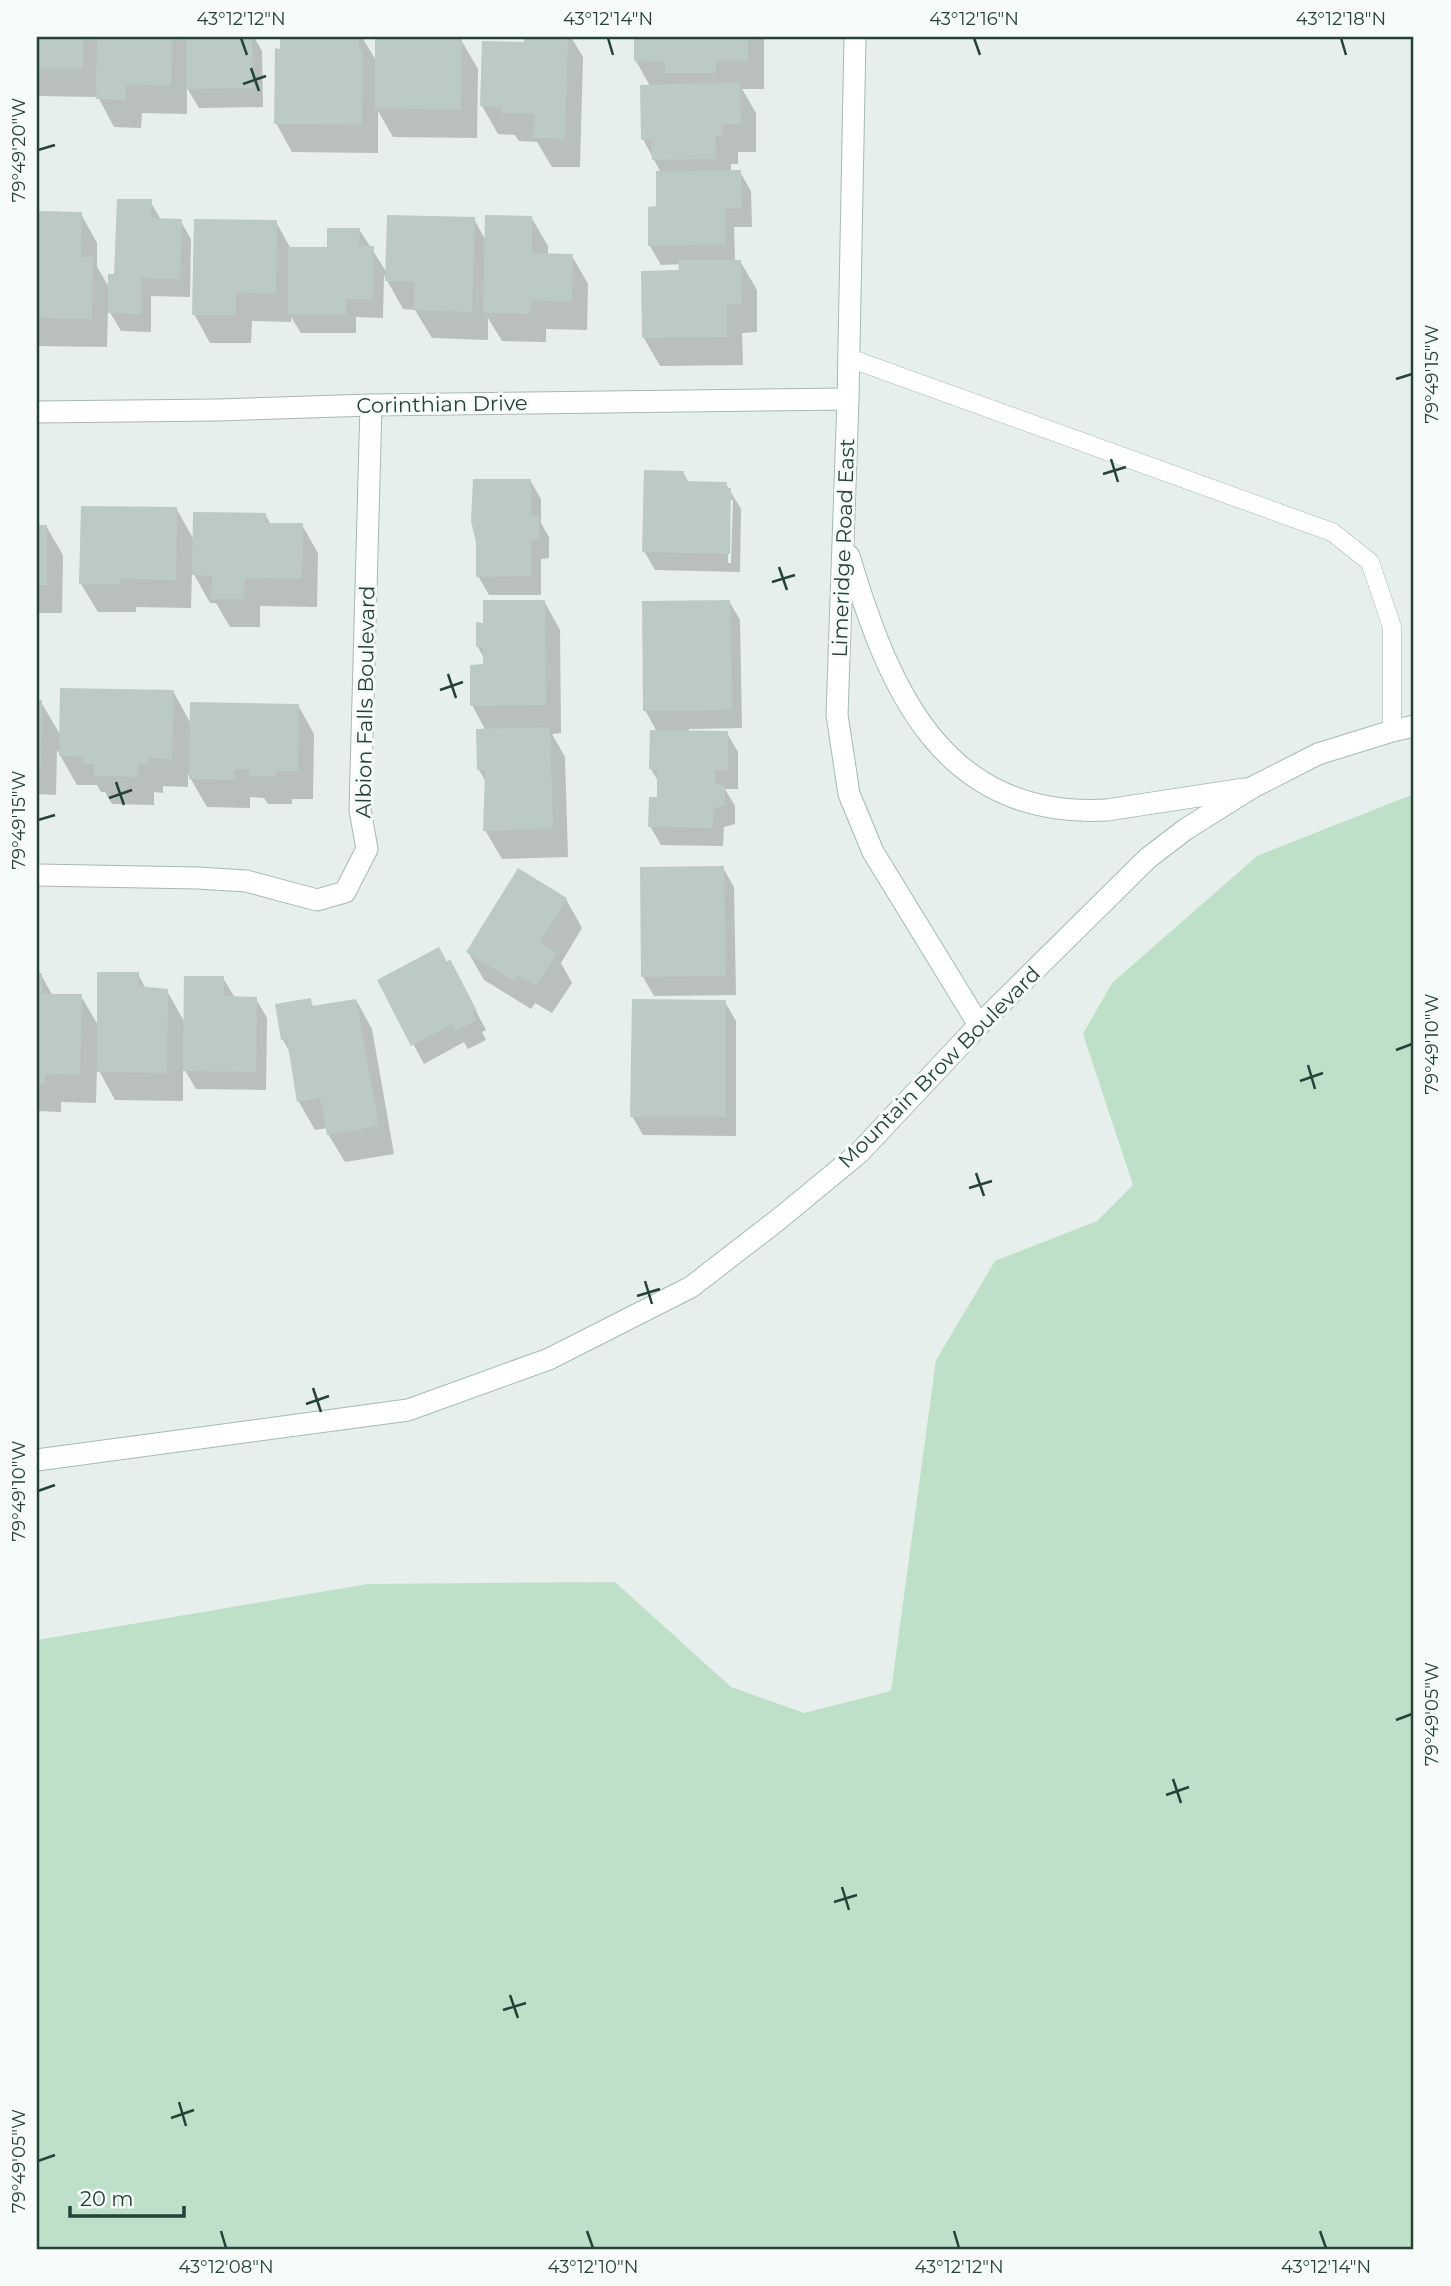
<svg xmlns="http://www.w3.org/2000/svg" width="1451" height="2286" font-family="Montserrat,sans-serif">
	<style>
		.green { fill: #bfe0c8 }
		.shadow { fill: #0003; fill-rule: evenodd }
		.building { fill: #bbcac4 }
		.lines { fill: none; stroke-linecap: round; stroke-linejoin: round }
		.lane-casing { stroke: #a8b8b2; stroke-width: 19 }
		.street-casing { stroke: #a8b8b2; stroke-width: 23 }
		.secondary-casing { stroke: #a4bbb3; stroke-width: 23 }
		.lane { stroke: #fff; stroke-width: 18 }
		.street { stroke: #fff; stroke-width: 21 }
		.secondary { stroke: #fff; stroke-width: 21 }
		.ticks { fill: none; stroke: #24423a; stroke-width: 2.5 }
		.labels { text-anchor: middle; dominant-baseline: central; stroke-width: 6; stroke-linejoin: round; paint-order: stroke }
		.street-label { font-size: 21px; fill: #24423a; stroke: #f7fbf9 }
		.neatline { fill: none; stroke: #24423a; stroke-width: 2.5 }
		.ticks-label { font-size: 18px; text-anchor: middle; fill: #24423a }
	</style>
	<rect width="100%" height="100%" fill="#e6efeb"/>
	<polygon class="green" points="1414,794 1414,2249 37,2249 37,1640 368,1584 615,1582 731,1687 804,1713 891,1691 936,1360 995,1261 1097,1221 1133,1185 1083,1034 1112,983 1257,856"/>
	<g class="shadow">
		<polygon points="37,37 254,37 262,51 263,107 199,108 187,88 187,114 142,113 141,128 114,127 98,97 37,96"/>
		<polygon points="282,37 362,37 377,62 377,37 444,37 446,40 461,40 478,69 477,138 393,137 378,111 378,153 292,152 276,123"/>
		<polygon points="526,37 571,37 583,57 580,167 552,167 537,142 519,141 515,135 498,134 482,106 526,44"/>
		<polygon points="636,37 764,37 764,89 742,89 756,113 756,152 738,152 738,164 731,164 731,172 740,172 751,191 752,227 734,227 735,262 740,261 757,290 757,332 742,333 743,365 660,366 644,338 680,272 680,264 661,265 650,246 658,208 661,173 643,139 650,86 636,61"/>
		<polygon points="150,201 161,220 180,220 191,239 190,297 151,296 151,332 121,331 108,309 107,347 37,346 37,213 81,214 97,243 97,267 110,289"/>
		<polygon points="531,217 548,246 548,255 572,256 588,284 587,330 546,329 546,342 502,341 488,318 488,340 432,338 415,310 403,309 384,275 383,318 356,317 356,333 301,333 291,317 291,322 252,321 251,343 210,343 194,314 276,222 291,249 328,249 359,229 387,273 474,219 486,241"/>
		<path d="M683,472l6,11 37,1 15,25 -1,63 -85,-2 -11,-19zM729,500h4l-2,63h-3z"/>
		<polygon points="530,480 541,499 541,523 549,537 549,558 541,559 541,595 489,595 478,576"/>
		<polygon points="176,508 194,540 265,514 271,525 302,525 318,553 317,607 260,606 260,627 230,627 216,603 210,603 192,571 191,608 136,607 136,612 98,612 81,584"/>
		<polygon points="37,526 46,526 63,555 62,613 37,613"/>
		<polygon points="544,601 560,630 561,733 552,734 565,757 568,857 502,859 485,830 487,784 479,770 486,731 472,705 485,666 485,660 478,647 485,624"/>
		<polygon points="729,601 740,620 742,728 689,729 689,732 727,733 738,752 738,789 725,789 735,806 735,824 724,827 723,846 661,845 650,826 658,799 658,781 651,769 657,732 645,710"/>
		<polygon points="173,691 191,724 298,705 314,734 313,799 292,799 292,804 268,804 264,798 250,797 250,808 207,807 188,774 188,787 163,786 163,793 154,792 154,805 112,804 105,792 101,792 97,785 77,785 57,750 56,795 37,794 37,702 41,702 61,736"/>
		<polygon points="723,868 734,887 736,995 654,996 643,977 641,869"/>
		<polygon points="566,899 582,928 561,963 572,983 552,1013 535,1003 531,1009 484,980 468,952"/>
		<polygon points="138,974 146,989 167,991 185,1023 223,978 235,998 256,999 267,1018 266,1090 196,1089 183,1067 183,1101 115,1100 97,1067 96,1103 61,1102 61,1112 37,1111 37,975 41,975 53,996 81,996 99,1027"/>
		<polygon points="379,981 460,981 486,1030 482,1032 486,1040 468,1049 464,1042 424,1064"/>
		<polygon points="310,1000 314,1008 356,1000 372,1029 394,1154 345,1162 328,1134 327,1128 315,1130 299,1102 291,1054 283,1040"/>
		<polygon points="725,1002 736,1021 736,1136 643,1135 632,1116"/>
	</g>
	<g class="building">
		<rect x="37" y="37" width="46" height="32"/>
		<polygon points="97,37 172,37 171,86 126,85 126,100 96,99"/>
		<polygon points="186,37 252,37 253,88 186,89"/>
		<polygon points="280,37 359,37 359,50 363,50 362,125 274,124 275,48 280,49"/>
		<polygon points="375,37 462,39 461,110 375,109"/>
		<polygon points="524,37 568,37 565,139 533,138 534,114 501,113 501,107 480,106 482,41 524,42"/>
		<polygon points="634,37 748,37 748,61 716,61 716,73 665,73 665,62 634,61"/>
		<polygon points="740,82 741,124 723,124 722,135 715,136 716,159 652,160 651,139 641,140 640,85"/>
		<polygon points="741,170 742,208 725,209 725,245 648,246 648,207 656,206 656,171"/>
		<polygon points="117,199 152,199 151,218 182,219 180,279 141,278 141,314 108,313 108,274 114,274"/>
		<polygon points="37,211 82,212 81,257 93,257 92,319 37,318"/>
		<polygon points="387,215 475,217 472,312 414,310 414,282 385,281"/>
		<polygon points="485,215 532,216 532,253 573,254 572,302 531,301 530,314 483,313"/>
		<polygon points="194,219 277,220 276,294 236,293 236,315 192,315"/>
		<polygon points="327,228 360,228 359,246 374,246 373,299 346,299 346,315 288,314 288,247 327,247"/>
		<polygon points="678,260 741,260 742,304 727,304 727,337 642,338 641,271 679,270"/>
		<polygon points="644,470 684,471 684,481 727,482 727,488 731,488 730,554 642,552"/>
		<polygon points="473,479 531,479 531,516 539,516 539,540 531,540 531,576 476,577 476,542 471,521"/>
		<polygon points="81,506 177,507 176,580 121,579 120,584 79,584"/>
		<polygon points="193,512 266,513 266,523 303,523 302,579 245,578 244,599 211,599 212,576 192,575"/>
		<rect x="37" y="525" width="10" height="60"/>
		<polygon points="483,600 545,600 546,705 470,706 470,665 483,664 483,647 476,647 476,622 483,623"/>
		<polygon points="730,600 732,710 643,711 642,601"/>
		<polygon points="60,688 174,690 172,759 148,758 148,765 139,764 138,777 94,776 94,764 83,764 83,757 59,756"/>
		<polygon points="37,700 42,700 41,767 37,767"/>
		<polygon points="190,702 299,704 298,771 276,771 276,776 250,776 250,770 234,769 235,780 189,779"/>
		<polygon points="550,727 553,829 483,831 485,770 477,770 476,729"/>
		<polygon points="650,730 728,731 728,770 715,770 715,783 725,786 725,805 714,808 713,828 648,827 649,797 657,797 657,770 649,769"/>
		<polygon points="724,866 726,976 641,977 640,867"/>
		<polygon points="518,868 567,898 540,942 557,953 536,986 518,975 515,982 466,952"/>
		<polygon points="439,947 447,962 450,959 477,1011 473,1013 476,1020 456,1031 452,1024 411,1046 377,980"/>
		<polygon points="97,972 139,972 139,986 168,989 167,1073 97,1072"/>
		<polygon points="37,973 42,973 42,994 82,994 80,1075 45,1074 45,1084 37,1084"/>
		<polygon points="184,976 224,976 224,996 257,997 256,1072 183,1071"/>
		<polygon points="311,998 312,1006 356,999 379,1126 327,1135 320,1098 297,1102 287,1040 281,1040 275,1004"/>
		<polygon points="632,999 726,1000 726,1117 630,1117"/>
	</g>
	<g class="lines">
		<g class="lane-casing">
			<polyline id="lane" points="849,358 1332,532 1370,562 1392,627 1392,731"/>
		</g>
		<g class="street-casing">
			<g id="street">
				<polyline points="37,412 219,410 371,405 848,399"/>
				<polyline points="37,875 198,878 246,881 317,900 345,892 367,849 360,810 371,405"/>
			</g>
		</g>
		<g class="secondary-casing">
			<g id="secondary">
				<polyline points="855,37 848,399 837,715 849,794 873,852 979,1025"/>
				<path d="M849,556c40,133 93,263 258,254l137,-21"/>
				<polyline points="37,1460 408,1410 549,1359 691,1287 779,1219 859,1153 979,1025 1148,858 1186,829 1253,787 1318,754 1392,731 1414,726"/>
			</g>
		</g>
		<use href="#lane" class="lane"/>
		<use href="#street" class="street"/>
		<use href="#secondary" class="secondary"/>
	</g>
	<path class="ticks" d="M241,38l6,17M608,38l5,17M974,38l6,17M1341,38l5,17M251,68l8,23M243,84l23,-8M38,150l17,-5M1396,379l16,-5M1111,459l7,23M1103,474l23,-7M779,567l8,23M772,582l23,-7M448,674l8,24M440,690l23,-8M116,782l8,23M109,798l23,-8M38,820l17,-5M1396,1050l16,-6M1308,1065l7,24M1300,1081l23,-8M976,1173l8,23M969,1188l23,-7M645,1281l7,23M637,1296l23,-7M313,1388l8,24M306,1404l23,-8M38,1491l17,-6M1396,1720l16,-6M1173,1779l8,24M1166,1795l23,-8M842,1887l7,23M834,1902l23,-7M510,1995l8,23M503,2010l23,-7M179,2102l7,24M171,2118l23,-8M38,2161l17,-6M221,2231l5,17M587,2231l6,17M954,2231l5,17M1320,2231l6,17"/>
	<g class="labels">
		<g class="street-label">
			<text transform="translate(442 404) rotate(-1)">Corinthian Drive</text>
			<text transform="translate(843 548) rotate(-88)">Limeridge Road East</text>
			<text transform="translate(365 702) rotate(-89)">Albion Falls Boulevard</text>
			<text transform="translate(939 1067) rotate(-45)">Mountain Brow Boulevard</text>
		</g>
	</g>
	<rect width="1451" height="2286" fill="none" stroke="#f7fbf9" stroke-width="77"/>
	<path d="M70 2206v10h114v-10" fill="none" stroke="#24423a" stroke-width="3.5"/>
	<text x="80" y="2206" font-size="21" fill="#24423a" stroke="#f7fbf9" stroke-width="5" paint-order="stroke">20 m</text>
	<rect x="38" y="38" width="1374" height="2210" class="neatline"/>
	<g class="ticks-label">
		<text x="241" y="25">43°12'12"N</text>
		<text x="608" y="25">43°12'14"N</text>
		<text x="974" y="25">43°12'16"N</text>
		<text x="1341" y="25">43°12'18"N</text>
		<text transform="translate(19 150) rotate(-90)" y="6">79°49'20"W</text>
		<text transform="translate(1432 374) rotate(-90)" y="6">79°49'15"W</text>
		<text transform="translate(19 820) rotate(-90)" y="6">79°49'15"W</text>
		<text transform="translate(1432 1044) rotate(-90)" y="6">79°49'10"W</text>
		<text transform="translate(19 1491) rotate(-90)" y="6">79°49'10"W</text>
		<text transform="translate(1432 1714) rotate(-90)" y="6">79°49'05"W</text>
		<text transform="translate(19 2161) rotate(-90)" y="6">79°49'05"W</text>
		<text x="226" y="2273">43°12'08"N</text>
		<text x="593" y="2273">43°12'10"N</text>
		<text x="959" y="2273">43°12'12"N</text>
		<text x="1326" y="2273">43°12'14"N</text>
	</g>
</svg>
